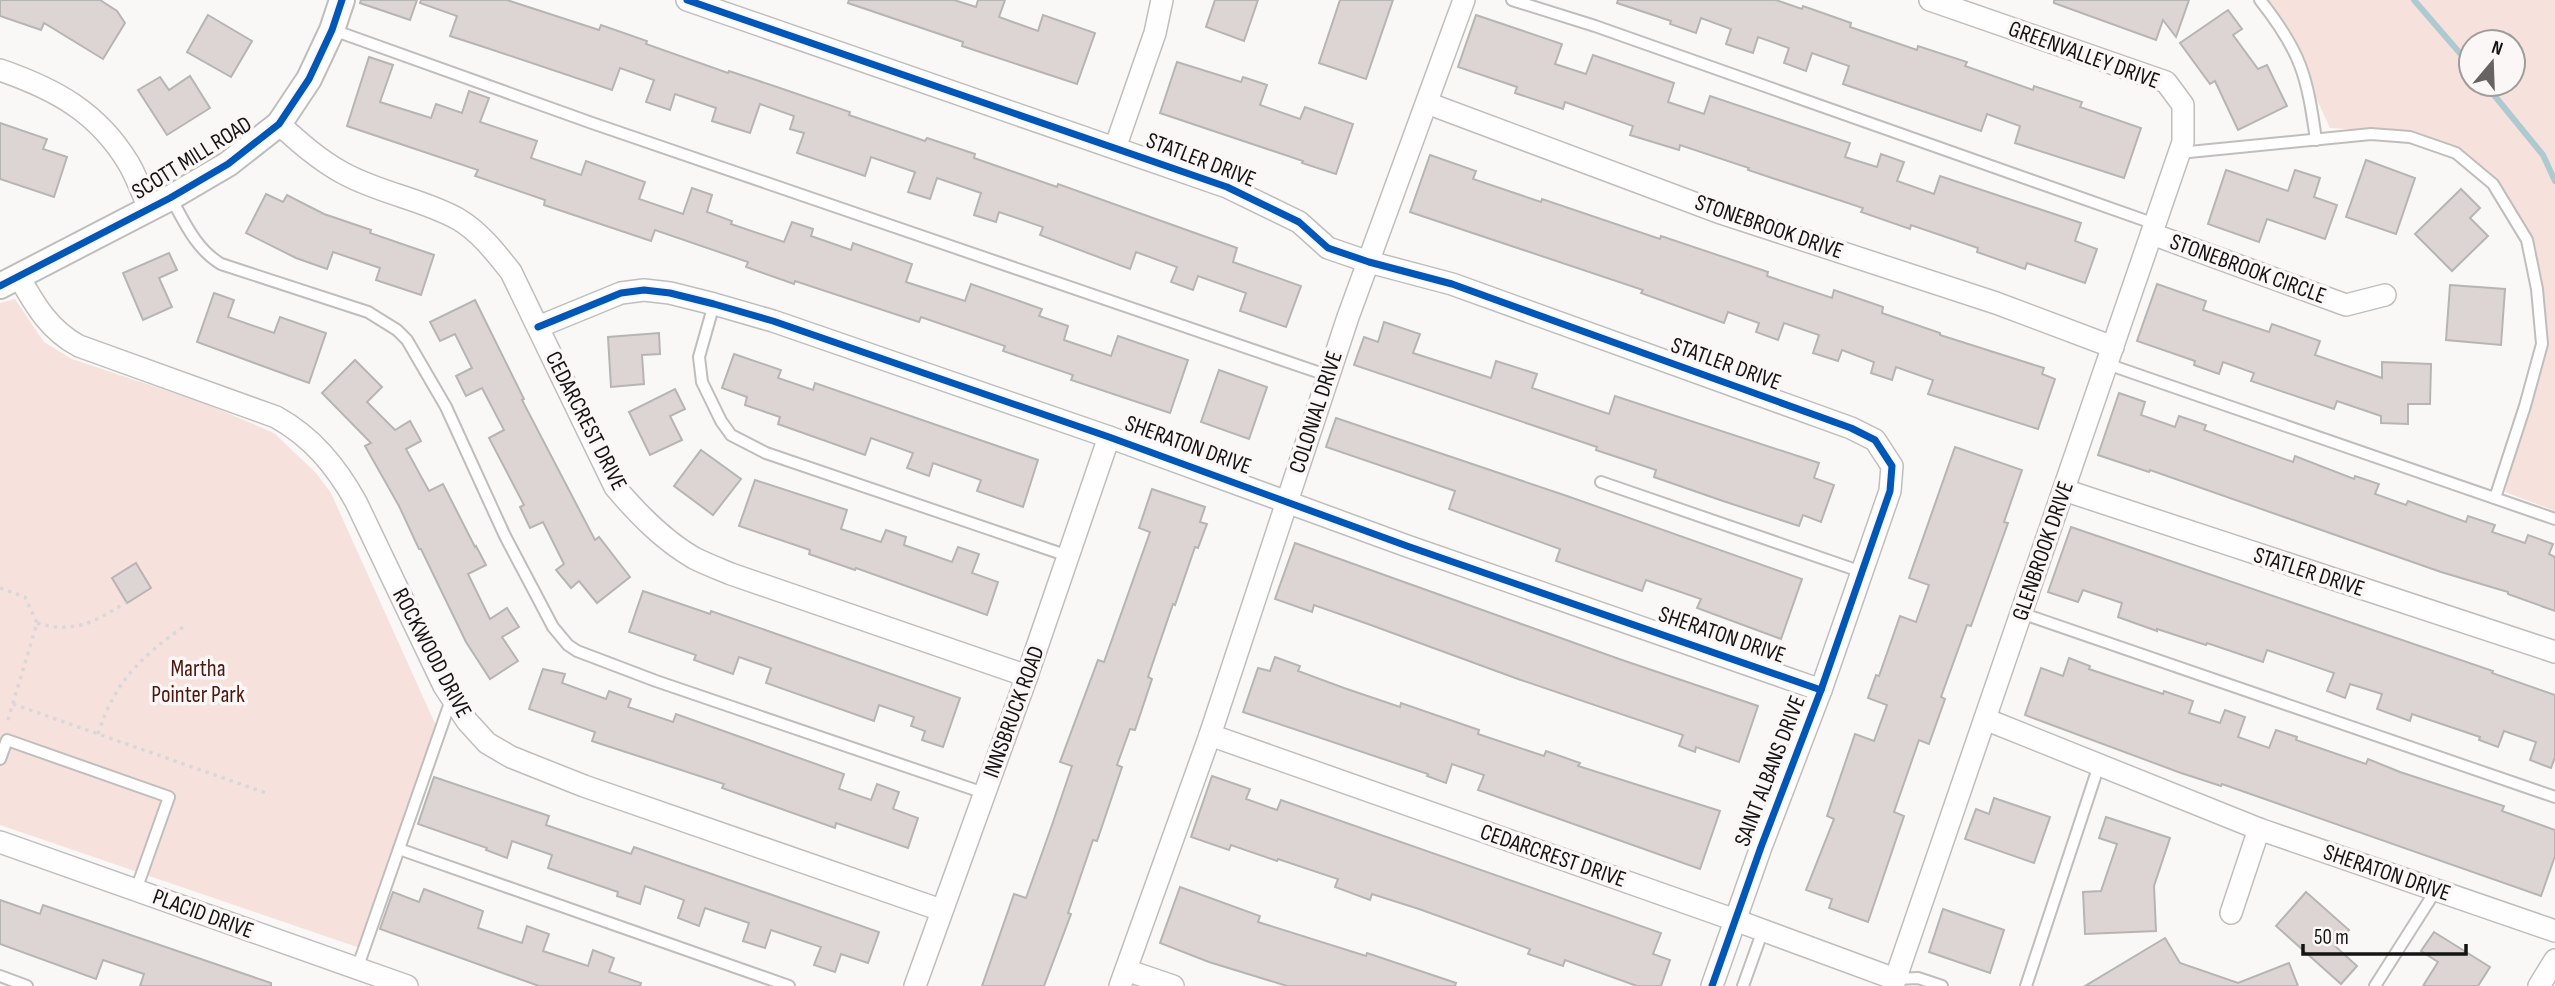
<svg xmlns="http://www.w3.org/2000/svg" width="2555" height="986" font-family="'Sofia Sans Condensed',sans-serif">
	<style>
		.green { fill: #f7e1dd; fill-rule: evenodd }
		.lines { fill: none; stroke-linecap: round; stroke-linejoin: round }
		.stream { stroke: #accad0; stroke-width: 6 }
		.building { fill: #ddd5d3; stroke: #b7b5b4; stroke-width: 2 }
		.service-casing { stroke: #c0bebd; stroke-width: 14 }
		.minor-casing { stroke: #c0bebd; stroke-width: 24 }
		.tertiary-casing { stroke: #c0bebd; stroke-width: 28 }
		.path { stroke: #d9d8d8; stroke-width: 3.5; stroke-dasharray: 3.5 5; stroke-linecap: butt }
		.service { stroke: #fefefe; stroke-width: 10 }
		.minor { stroke: #fefefe; stroke-width: 21 }
		.tertiary { stroke: #fefefe; stroke-width: 24 }
		.cycleway-casing { stroke: #fbf7f6; stroke-width: 11 }
		.cycleway { stroke: #0057b8; stroke-width: 7 }
		.labels { text-anchor: middle; dominant-baseline: central; stroke-width: 7; stroke-linejoin: round; paint-order: stroke }
		.street-label { font-size: 23px; fill: #151414; stroke: #fbf7f6 }
		.park-label { font-size: 23px; fill: #4a170f; stroke: #fbf7f6 }
	</style>
	<rect width="100%" height="100%" fill="#faf8f7"/>
	<g class="green">
		<path d="M2260,0h295v511l-50,-19 39,-143 2,-26 -16,-85 -35,-59 -82,-46 -83,-5 -48,-103zM2471,42h42v42h-42z"/>
		<polygon points="15,299 44,342 72,359 204,403 274,433 316,473 331,493 438,730 360,948 0,825 0,303"/>
	</g>
	<g class="lines">
		<g class="stream">
			<polyline points="2414,0 2471,66"/>
			<polyline points="2485,84 2543,155 2555,181"/>
		</g>
	</g>
	<g class="building">
		<polygon points="0,0 100,0 117,11 125,23 103,59 44,23 41,30 0,16"/>
		<polygon points="361,0 417,0 410,20 360,3"/>
		<polygon points="421,0 507,0 599,30 601,25 647,41 646,44 728,73 729,71 777,87 850,112 849,115 925,141 927,138 975,154 974,158 1057,187 1058,184 1237,248 1233,262 1301,286 1286,327 1240,311 1246,293 1198,276 1193,290 1171,282 1177,267 1136,252 1130,269 1040,235 1043,227 999,212 996,222 974,215 981,193 937,178 930,199 908,192 915,172 871,157 865,176 797,153 804,133 790,129 794,116 760,104 750,133 712,121 716,108 675,94 670,110 646,102 654,80 620,68 612,90 487,48 450,36 457,16 420,3"/>
		<polygon points="849,0 954,0 976,7 978,0 1005,0 999,17 1038,31 1043,15 1095,33 1077,84 962,46 963,42 848,3"/>
		<polygon points="1215,0 1258,0 1244,41 1206,27"/>
		<polygon points="1340,0 1393,0 1366,79 1319,63"/>
		<polygon points="1618,0 1776,0 1802,9 1803,6 1851,23 1850,27 1917,50 1918,46 1967,62 1965,66 2033,90 2034,86 2082,102 2080,107 2141,128 2124,178 2015,143 2020,126 1987,114 1981,131 1843,84 1849,66 1812,53 1806,71 1784,63 1789,48 1758,37 1753,53 1726,44 1731,29 1701,18 1696,33 1670,24 1671,21 1617,3"/>
		<polygon points="2054,0 2189,0 2176,37 2163,20 2156,40 2054,3"/>
		<polygon points="2228,10 2242,29 2233,35 2258,69 2267,65 2287,106 2238,130 2215,81 2210,84 2180,43"/>
		<polygon points="208,15 252,41 231,77 187,52"/>
		<polygon points="1476,15 1562,44 1555,64 1586,74 1593,55 1674,83 1668,102 1704,114 1710,96 1850,143 1845,157 1877,167 1881,154 1904,162 1897,181 1934,194 1940,176 2081,223 2075,241 2097,249 2085,283 2027,263 2025,269 1977,252 1978,248 1911,225 1910,229 1861,212 1863,208 1748,170 1749,168 1680,145 1679,150 1630,135 1633,126 1565,102 1563,109 1515,93 1517,87 1458,67"/>
		<polygon points="369,57 393,65 380,102 431,118 436,104 462,113 469,91 489,98 480,122 537,141 531,158 581,175 586,161 645,182 639,199 683,214 692,188 712,195 707,212 732,221 731,224 784,242 792,222 813,229 811,236 851,250 853,243 912,264 906,282 965,301 971,284 1042,309 1039,316 1068,326 1064,340 1111,356 1118,336 1188,360 1170,413 1071,380 1073,375 1003,351 1005,346 921,317 919,322 795,281 794,284 746,267 748,262 655,230 651,241 544,205 545,200 475,176 478,170 347,126"/>
		<polygon points="1177,62 1241,82 1243,77 1267,85 1260,105 1300,119 1305,107 1353,124 1336,174 1302,163 1303,161 1160,113"/>
		<polygon points="190,76 210,108 167,135 138,90 160,77 169,90"/>
		<polygon points="0,123 47,139 43,149 67,157 54,197 0,179"/>
		<polygon points="1430,155 1476,171 1473,179 1541,202 1542,199 1660,239 1661,236 1768,272 1767,276 1832,298 1834,290 1883,307 1882,313 1940,333 1940,335 2044,368 2042,374 2055,379 2038,429 1928,394 1933,380 1896,367 1892,380 1871,373 1874,362 1842,350 1838,361 1813,353 1819,335 1784,323 1778,340 1756,332 1759,323 1728,312 1724,323 1641,293 1643,290 1410,212"/>
		<polygon points="2366,160 2415,178 2396,234 2346,217"/>
		<polygon points="2226,170 2288,191 2295,170 2320,178 2314,197 2337,205 2325,239 2267,219 2259,242 2208,224"/>
		<polygon points="2461,189 2480,208 2470,218 2488,236 2452,271 2415,234"/>
		<polygon points="266,194 283,202 287,195 324,214 371,230 370,233 434,255 421,295 376,280 380,268 333,252 327,269 296,258 246,233"/>
		<polygon points="169,253 177,270 159,278 172,307 143,320 123,273"/>
		<polygon points="2157,284 2206,301 2203,310 2269,332 2272,324 2320,341 2315,355 2382,378 2382,362 2431,364 2430,404 2408,404 2408,424 2381,423 2381,416 2337,401 2334,409 2251,381 2254,373 2223,362 2219,374 2194,365 2195,361 2137,341"/>
		<polygon points="2450,285 2505,289 2501,345 2446,340"/>
		<polygon points="214,293 234,300 228,317 274,333 280,317 326,333 309,383 197,342"/>
		<polygon points="475,300 524,399 522,400 595,540 599,537 630,577 597,603 579,581 571,588 556,570 564,564 543,522 530,528 520,507 524,505 489,438 504,430 482,388 466,396 456,376 472,368 455,334 440,341 430,322"/>
		<polygon points="1384,322 1420,334 1413,353 1491,378 1496,361 1537,374 1532,388 1609,414 1615,396 1819,463 1814,478 1834,485 1821,522 1803,515 1799,526 1723,501 1654,477 1656,470 1596,450 1597,447 1354,365 1364,337 1378,342"/>
		<polygon points="659,333 660,354 642,355 644,384 611,387 608,337"/>
		<polygon points="734,354 781,370 778,378 813,390 815,383 1038,460 1023,507 977,491 981,480 933,463 929,476 907,468 913,453 871,438 865,455 778,424 780,417 745,405 747,397 722,388"/>
		<polygon points="355,360 382,387 367,402 395,430 410,421 421,441 406,449 429,491 443,484 475,547 476,546 486,565 468,574 490,619 507,608 519,627 502,637 518,661 490,679 466,642 421,549 419,549 399,506 365,446 371,443 322,393"/>
		<polygon points="1219,370 1267,387 1249,439 1201,422"/>
		<polygon points="675,389 685,409 670,416 682,440 650,455 629,412"/>
		<polygon points="2119,393 2145,402 2141,415 2175,427 2179,416 2206,425 2204,430 2293,462 2295,456 2354,479 2355,476 2379,484 2375,494 2406,505 2408,501 2466,522 2468,516 2495,525 2492,532 2525,543 2528,535 2553,544 2549,554 2555,557 2555,611 2508,594 2508,592 2441,572 2150,470 2149,472 2098,455"/>
		<polygon points="1336,418 1567,496 1802,579 1781,639 1697,608 1701,599 1646,580 1642,591 1556,561 1560,549 1449,509 1455,491 1326,447"/>
		<polygon points="1955,447 2022,470 2004,522 2008,523 1994,562 1971,626 1967,625 1941,697 1945,699 1929,744 1919,740 1894,812 1904,816 1868,922 1829,908 1832,899 1806,890 1834,819 1827,816 1855,734 1874,741 1887,705 1868,698 1876,675 1879,676 1900,616 1916,622 1929,585 1909,578"/>
		<polygon points="701,450 741,479 713,515 674,486"/>
		<polygon points="755,480 847,510 841,529 881,542 886,530 906,537 904,545 952,562 958,547 979,554 972,573 998,582 987,615 856,568 855,570 809,554 810,550 739,526"/>
		<polygon points="1152,489 1205,507 1200,522 1207,524 1198,548 1195,547 1175,605 1173,604 1148,677 1152,679 1135,730 1130,729 1117,765 1122,767 1097,841 1093,840 1068,913 1071,914 1044,986 982,986 1014,894 1026,898 1052,825 1072,766 1060,762 1098,660 1104,662 1150,532 1139,528"/>
		<polygon points="2071,527 2493,671 2492,673 2555,695 2555,757 2551,768 2530,760 2536,742 2504,731 2498,747 2479,740 2480,737 2412,714 2410,721 2377,709 2382,694 2350,684 2345,698 2327,691 2334,673 2267,650 2263,662 2207,643 2206,645 2157,629 2157,631 2118,617 2122,603 2083,590 2078,602 2048,592"/>
		<polygon points="1295,543 1622,660 1758,706 1739,762 1696,747 1695,752 1679,746 1683,735 1518,679 1368,624 1314,605 1312,612 1275,599"/>
		<polygon points="136,563 151,588 127,603 112,578"/>
		<polygon points="643,591 710,614 711,611 960,698 943,747 922,740 925,731 911,726 914,717 879,705 874,721 766,683 771,668 739,657 733,674 694,660 696,655 629,632"/>
		<polygon points="1275,657 1300,666 1298,671 1344,688 1400,707 1401,703 1479,730 1478,734 1544,756 1546,751 1580,763 1578,766 1720,811 1700,869 1478,790 1484,775 1452,764 1446,783 1427,776 1428,774 1243,712 1258,668 1270,671"/>
		<polygon points="2069,658 2090,666 2089,669 2163,694 2164,691 2193,701 2189,713 2220,723 2225,710 2245,717 2238,737 2269,748 2276,730 2297,737 2296,740 2366,764 2368,759 2400,772 2504,806 2502,811 2555,830 2555,856 2541,896 2222,784 2221,786 2181,773 2025,715 2041,668 2063,676"/>
		<polygon points="543,669 565,674 562,683 606,699 609,691 631,699 628,707 673,722 676,714 844,774 839,789 871,800 877,784 899,792 893,809 918,818 908,848 836,823 835,828 722,788 724,784 592,741 595,732 529,709"/>
		<polygon points="1212,776 1250,789 1246,799 1277,810 1281,800 1661,933 1653,954 1670,960 1661,986 1637,986 1565,960 1563,966 1528,954 1530,949 1419,909 1372,894 1370,900 1335,887 1338,879 1278,859 1277,861 1231,845 1229,850 1191,837"/>
		<polygon points="434,777 549,816 546,825 631,854 634,847 879,932 868,963 841,954 835,972 814,965 821,947 771,930 765,948 743,941 749,923 705,908 699,926 678,918 684,900 645,886 640,904 617,896 618,892 548,868 552,855 512,841 507,858 486,850 487,848 418,824"/>
		<polygon points="1994,798 2050,817 2034,863 1965,839 1976,809 1989,814"/>
		<polygon points="2106,817 2170,838 2154,886 2156,931 2085,934 2083,892 2101,891 2117,844 2099,838"/>
		<polygon points="1180,887 1260,916 1258,922 1366,956 1367,953 1456,983 1455,986 1287,986 1209,962 1160,943"/>
		<polygon points="424,889 483,911 478,928 522,943 527,926 549,934 543,951 588,966 593,950 614,958 609,972 641,983 640,986 539,986 380,929 393,892 419,902"/>
		<polygon points="2306,892 2349,930 2335,946 2357,966 2341,984 2276,926"/>
		<polygon points="0,900 40,914 43,905 271,983 271,986 140,986 144,974 103,960 96,979 0,944"/>
		<polygon points="1943,909 2004,930 1990,973 1929,952"/>
		<polygon points="2434,932 2490,967 2478,986 2423,986 2438,962 2421,951"/>
		<polygon points="2165,938 2180,963 2238,983 2289,963 2298,986 2085,986"/>
	</g>
	<g class="lines">
		<g class="service-casing">
			<g id="service">
				<polyline points="1512,0 1595,26 2155,224"/>
				<path d="M2260,0c41,52 47,75 56,140"/>
				<polyline points="333,30 592,123 1329,376"/>
				<polyline points="2179,153 2371,134 2410,137 2456,153 2493,184 2527,240 2537,289 2542,344 2525,406 2495,498"/>
				<path d="M171,198c14,25 25,51 50,66l147,48 29,18 10,10 39,67 59,129 48,91 15,18 9,6 79,30 328,112"/>
				<polyline points="714,304 699,357 702,382 721,421 731,435 766,453 1068,556"/>
				<polyline points="2107,364 2555,519"/>
				<polyline points="1601,482 1862,572"/>
				<polyline points="2021,613 2555,797"/>
				<polyline points="0,759 7,740 169,797 136,890"/>
				<polyline points="399,849 789,986"/>
				<polyline points="357,969 452,697"/>
				<polyline points="0,976 27,986"/>
				<polyline points="1895,979 1918,978 1942,986"/>
				<polyline points="1743,986 1763,930"/>
				<polyline points="2026,986 2099,765"/>
				<polyline points="2375,986 2436,890"/>
			</g>
		</g>
		<g class="minor-casing">
			<g id="minor">
				<polyline points="687,0 1227,187 1299,222 1328,248 1369,262 1452,284 1851,428 1875,440 1892,466 1890,491 1821,690 1761,847 1712,986"/>
				<path d="M0,70c55,19 98,42 129,94 8,14 14,30 20,45"/>
				<polyline points="1427,103 1718,212 1996,303 2113,347"/>
				<path d="M279,124c20,18 40,36 64,49 36,20 79,26 115,46 22,13 38,34 53,53l104,215c23,27 48,53 79,71 12,6 25,11 37,16l296,102"/>
				<polyline points="1115,148 1155,33 1162,0"/>
				<polyline points="2152,234 2346,305 2385,295"/>
				<path d="M19,277c16,28 30,53 60,69l197,71c36,20 60,49 80,85l88,184 23,35 20,22 24,14 73,29 357,124"/>
				<polyline points="538,327 621,293 644,290 670,293 714,304 773,321 1109,437 1407,546 1821,690"/>
				<polyline points="2064,490 2555,652"/>
				<polyline points="1985,719 2259,829 2555,931"/>
				<polyline points="1210,735 1735,920 1895,979"/>
				<polyline points="0,842 407,986"/>
				<polyline points="2231,913 2259,829"/>
				<polyline points="1126,970 1173,986"/>
				<polyline points="915,986 1027,676 1109,437"/>
				<polyline points="1120,986 1210,735 1348,317 1464,0"/>
				<polyline points="1893,986 2183,142 2183,105 2166,82 1930,0"/>
				<polyline points="2539,986 2555,960"/>
			</g>
		</g>
		<g class="tertiary-casing">
			<polyline id="tertiary" points="0,286 170,198 228,164 279,124 309,79 332,30 342,0"/>
		</g>
		<g class="path">
			<polyline points="0,588 25,597 37,623 7,723"/>
			<path d="M37,623c36,11 59,-1 89,-21"/>
			<polyline points="13,704 266,793"/>
			<path d="M98,734c17,-53 42,-76 85,-107"/>
		</g>
		<use href="#service" class="service"/>
		<use href="#minor" class="minor"/>
		<use href="#tertiary" class="tertiary"/>
		<g class="cycleway-casing">
			<g id="cycleway">
				<polyline points="687,0 1227,187 1299,222 1328,248 1369,262 1452,284 1851,428 1875,440 1892,466 1890,491 1821,690 1761,847 1712,986"/>
				<polyline points="0,286 170,198 228,164 279,124 309,79 332,30 342,0"/>
				<polyline points="538,327 621,293 644,290 670,293 714,304 773,321 1109,437 1407,546 1821,690"/>
			</g>
		</g>
		<use href="#cycleway" class="cycleway"/>
	</g>
	<g class="labels">
		<g class="street-label">
			<text transform="translate(2084 55) rotate(20)">GREENVALLEY DRIVE</text>
			<text transform="translate(192 158) rotate(-32)">SCOTT MILL ROAD</text>
			<text transform="translate(1201 160) rotate(21)">STATLER DRIVE</text>
			<text transform="translate(1769 227) rotate(19)">STONEBROOK DRIVE</text>
			<text transform="translate(2248 269) rotate(20)">STONEBROOK CIRCLE</text>
			<text transform="translate(1726 364) rotate(20)">STATLER DRIVE</text>
			<text transform="translate(1316 412) rotate(-72)">COLONIAL DRIVE</text>
			<text transform="translate(586 421) rotate(63)">CEDARCREST DRIVE</text>
			<text transform="translate(1188 445) rotate(20)">SHERATON DRIVE</text>
			<text transform="translate(2043 551) rotate(-71)">GLENBROOK DRIVE</text>
			<text transform="translate(2309 572) rotate(18)">STATLER DRIVE</text>
			<text transform="translate(1722 635) rotate(19)">SHERATON DRIVE</text>
			<text transform="translate(432 653) rotate(62)">ROCKWOOD DRIVE</text>
			<text transform="translate(1014 712) rotate(-70)">INNSBRUCK ROAD</text>
			<text transform="translate(1770 771) rotate(-69)">SAINT ALBANS DRIVE</text>
			<text transform="translate(1553 856) rotate(19)">CEDARCREST DRIVE</text>
			<text transform="translate(2387 873) rotate(19)">SHERATON DRIVE</text>
			<text transform="translate(203 914) rotate(20)">PLACID DRIVE</text>
		</g>
		<g class="park-label">
			<text x="198" y="669">Martha<tspan x="198" dy="26">Pointer Park</tspan></text>
		</g>
	</g>
	<g transform="translate(2492 63) rotate(19)"><circle r="33" fill="#fbf7f6" stroke="#9f9c9c" stroke-width="2"/>
	<path d="M0-5L12 26L0 18L-12 26Z" fill="#656463"/>
	<text y="-10" font-size="19" font-weight="bold" text-anchor="middle" fill="#151414">N</text>
	</g>
	<path d="M2303 944v10h163v-10" fill="none" stroke="#151414" stroke-width="3.5"/>
	<text x="2314" y="944" font-size="21" fill="#151414" stroke="#fbf7f6" stroke-width="5" paint-order="stroke">50 m</text>
</svg>
